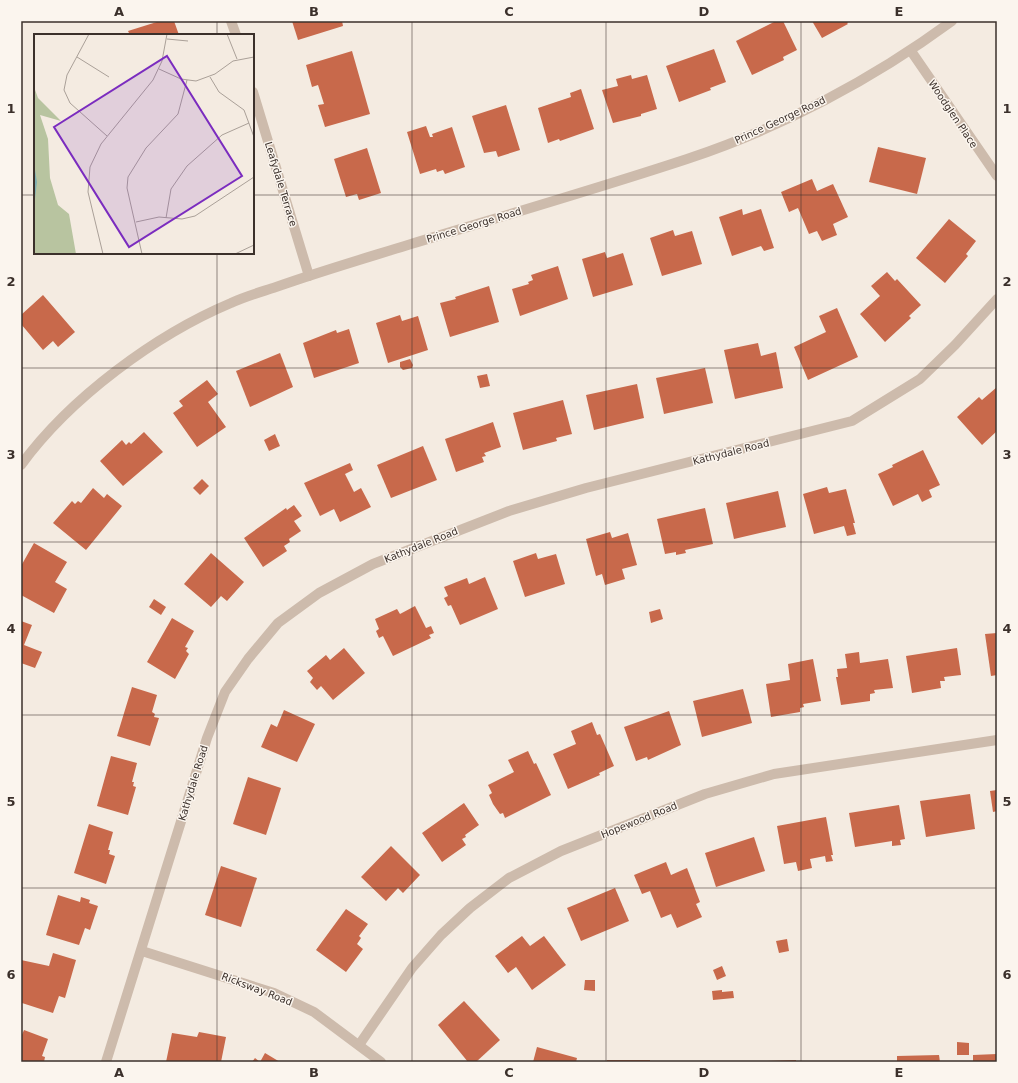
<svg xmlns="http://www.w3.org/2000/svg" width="1018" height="1083" font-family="'DejaVu Sans',sans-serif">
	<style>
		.building { fill: #c8694b }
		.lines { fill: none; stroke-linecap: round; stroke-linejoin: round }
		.minor { stroke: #cdbbac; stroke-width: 10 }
		.grid { fill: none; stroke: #3b302b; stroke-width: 1; stroke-opacity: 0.55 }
		.labels { text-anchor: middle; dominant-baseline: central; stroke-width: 3; stroke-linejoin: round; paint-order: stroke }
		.street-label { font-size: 10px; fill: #3b302b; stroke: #fbf5ee }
		.inset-road { fill: none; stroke: #aaa098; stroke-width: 1 }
		.view { fill: #7b2cbf; fill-opacity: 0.15; stroke: #7b2cbf; stroke-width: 2 }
		.inset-edge { fill: none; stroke: #3b302b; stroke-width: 2 }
		.neatline { fill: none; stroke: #3b302b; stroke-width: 1.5 }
		.grid-label { font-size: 13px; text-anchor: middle; font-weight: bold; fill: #3b302b }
	</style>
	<rect width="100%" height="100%" fill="#f4ebe1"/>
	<g class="building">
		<polygon points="160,21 174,21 179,35 130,35 128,31"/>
		<polygon points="292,21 342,21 343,26 298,40"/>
		<polygon points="776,21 783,21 797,50 783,57 784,60 752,75 736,41"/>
		<polygon points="812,21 850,21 847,23 848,24 822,38"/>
		<polygon points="714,49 726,82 710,88 711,90 679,102 666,66"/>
		<polygon points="352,51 370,114 325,127 318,105 324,104 318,85 312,87 306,65"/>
		<polygon points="631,75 632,79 647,75 657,109 641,114 641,116 613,123 602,90 618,86 616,79"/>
		<polygon points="581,89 594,129 560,141 559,139 548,143 538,108 571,97 570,93"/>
		<polygon points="506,105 520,150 498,157 496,151 484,153 472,116"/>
		<polygon points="426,126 430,137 433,137 432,134 452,127 465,167 445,174 443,170 437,172 436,169 420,174 407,132"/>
		<polygon points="878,147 926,158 917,194 869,182"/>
		<polygon points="367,148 381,193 359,200 357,194 346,197 334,159"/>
		<polygon points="812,179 817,191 833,184 848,217 833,224 837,235 822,241 817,231 809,234 798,208 789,212 781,192"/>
		<polygon points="742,209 743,215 761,209 774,248 764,251 761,246 732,256 719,217"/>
		<polygon points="949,219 976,241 966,254 968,256 945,283 916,258"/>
		<polygon points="673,230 675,236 692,231 702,264 662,276 650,238"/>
		<polygon points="605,252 607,258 623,253 633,285 593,297 582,259"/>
		<polygon points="558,266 568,299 520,316 512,289 529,284 528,282 533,280 531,275"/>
		<polygon points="887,272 895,281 897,279 921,305 909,316 911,318 885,342 860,314 880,296 871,286"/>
		<polygon points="489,286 499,322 450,337 440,303 456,299 455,297"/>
		<polygon points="43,295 75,332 58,347 53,341 43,350 21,324 21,315"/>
		<polygon points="837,308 858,357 808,380 794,347 826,332 819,316"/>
		<polygon points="400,315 402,321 418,316 428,350 388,363 376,323"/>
		<polygon points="349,329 359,363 314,378 303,343 336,330 337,333"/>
		<polygon points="758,343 761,356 776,352 783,388 735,399 724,350"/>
		<polygon points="280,353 293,387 250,407 236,371"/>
		<polygon points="410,359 413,365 412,368 403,370 400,367 400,362"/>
		<polygon points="705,368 713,403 664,414 656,378"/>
		<polygon points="487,374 490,386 480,388 477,376"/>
		<polygon points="207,380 218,394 208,402 226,427 197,447 173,413 183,406 179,401"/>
		<polygon points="637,384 644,418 594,430 586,395"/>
		<polygon points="997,387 997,431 982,445 957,417 979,397 982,400"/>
		<polygon points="563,400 572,434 556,438 557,441 523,450 513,413"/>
		<polygon points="493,422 501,447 484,453 486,456 482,457 484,462 456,472 445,439"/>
		<polygon points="144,432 163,452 123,486 100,461 122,440 126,445 129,442 131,444"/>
		<polygon points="275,434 280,446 269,451 264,440"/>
		<polygon points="423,446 437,480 391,498 377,465"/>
		<polygon points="923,450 940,485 929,490 932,497 922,502 918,494 893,506 878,474 893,467 892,465"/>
		<polygon points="350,463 353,470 345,474 354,492 361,488 371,507 340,522 334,509 320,516 304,483"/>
		<polygon points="202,479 209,486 200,495 193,488"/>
		<polygon points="827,487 829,493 846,489 855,523 853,523 856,534 847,536 844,526 814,534 803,494"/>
		<polygon points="93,488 104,498 107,494 122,506 86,550 53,523 72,501 75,504 78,501 81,503"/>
		<polygon points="778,491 786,527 734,539 726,503"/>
		<polygon points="294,505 302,516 294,521 301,531 289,539 290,542 284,546 287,551 263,567 244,538 286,508 287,510"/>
		<polygon points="705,508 713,544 685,550 686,553 676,555 676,552 665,554 657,519"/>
		<polygon points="610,532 612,538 628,533 637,565 622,569 625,579 605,585 602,574 596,576 586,539"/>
		<polygon points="34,543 67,562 55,582 67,589 54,613 21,595 21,566"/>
		<polygon points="211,553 244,582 227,601 221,596 211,607 184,584"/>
		<polygon points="536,553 538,559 556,554 565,584 525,597 513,561"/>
		<polygon points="485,577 498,609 460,625 451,605 448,606 444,598 448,596 444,587 467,578 469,584"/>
		<polygon points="154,599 166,607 161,615 149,607"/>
		<polygon points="415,606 426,628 431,626 434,633 429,635 431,638 393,656 383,636 379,638 376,631 379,629 375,619 397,609 400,614"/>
		<polygon points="660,609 663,619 651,623 649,612"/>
		<polygon points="172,618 194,631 185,647 188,648 186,651 189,654 175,679 147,662"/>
		<polygon points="21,621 32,625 24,645 42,652 35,668 21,663"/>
		<polygon points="997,633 997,675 991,676 985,634"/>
		<polygon points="344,648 365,673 333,700 321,686 317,690 310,682 313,678 307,671 326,655 330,660"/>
		<polygon points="957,648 961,675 944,677 945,681 940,681 941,688 912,693 906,656"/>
		<polygon points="859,652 860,663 888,659 893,688 874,690 875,693 870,694 870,701 841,705 836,677 838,677 837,669 847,668 845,654"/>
		<polygon points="813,659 821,701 803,704 804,707 800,708 800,712 771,717 766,684 790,680 788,664"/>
		<polygon points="132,687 157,695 152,712 155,714 154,717 159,718 150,746 117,736"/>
		<polygon points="743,689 752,723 702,737 693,701"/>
		<polygon points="284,710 315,724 297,762 261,747 271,724 277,727"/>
		<polygon points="669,711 681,745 648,760 647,757 636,761 624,727"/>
		<polygon points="592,722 597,735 600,734 614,766 599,773 600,775 568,789 553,754 576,744 571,731"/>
		<polygon points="528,751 534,764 536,763 551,795 505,818 503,813 500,814 493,804 489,795 492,793 488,785 514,772 508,760"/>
		<polygon points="111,756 137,763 132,782 134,782 133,786 136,787 128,815 97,806"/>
		<polygon points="248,777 281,788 266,835 233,824"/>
		<polygon points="997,790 997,811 993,812 990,791"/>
		<polygon points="970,794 975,829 926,837 920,801"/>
		<polygon points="464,803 479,825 465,835 466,837 462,839 466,845 442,862 422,833"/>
		<polygon points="899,805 905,839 900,840 901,845 892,846 892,841 855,847 849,813"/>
		<polygon points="826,817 833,855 831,855 833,861 826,862 825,856 810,859 812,868 798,871 796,862 784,864 777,826"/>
		<polygon points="89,824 113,832 108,850 110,850 109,854 115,856 106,884 74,873"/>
		<polygon points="754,837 765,871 716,887 705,853"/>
		<polygon points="391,846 420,875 403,893 398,888 386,901 361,877"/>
		<polygon points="666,862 671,875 687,868 700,902 696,904 702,917 677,928 671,914 661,918 650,891 642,894 634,875"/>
		<polygon points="221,866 257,878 241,927 205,915"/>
		<polygon points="615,888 629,921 581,941 567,908"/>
		<polygon points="58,895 80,902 81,897 90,900 89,903 98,906 90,930 85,928 79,945 46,935"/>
		<polygon points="346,909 368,924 359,936 361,938 357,944 363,949 346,972 316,950"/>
		<polygon points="522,936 530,946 544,936 566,965 532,990 516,967 508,973 495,956"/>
		<polygon points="787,939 789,951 779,953 776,941"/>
		<polygon points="53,953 76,960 65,998 59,996 53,1013 22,1003 21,960 49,966"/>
		<polygon points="722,966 726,976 717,980 713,970"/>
		<polygon points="585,980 595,980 595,991 584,990"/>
		<polygon points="722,990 722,992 733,991 734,998 713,1000 712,991"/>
		<polygon points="464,1001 500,1040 476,1062 468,1062 438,1025"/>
		<polygon points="24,1030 48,1039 42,1056 45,1057 44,1062 21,1062 21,1037"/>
		<polygon points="199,1032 226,1037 221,1062 166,1062 172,1033 197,1037"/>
		<polygon points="957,1042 969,1043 969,1055 957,1055"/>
		<polygon points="537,1047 577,1058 576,1062 533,1062"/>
		<polygon points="265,1053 280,1062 252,1062 255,1058 260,1062"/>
		<polygon points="997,1054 997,1062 973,1062 973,1055"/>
		<polygon points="939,1055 940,1062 897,1062 897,1056"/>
		<rect x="607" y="1060" width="43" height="2"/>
		<polygon points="796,1060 796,1062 767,1062 767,1061"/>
	</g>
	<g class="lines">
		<g class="minor">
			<polyline points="231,21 236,35"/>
			<polyline points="911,51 997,176"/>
			<polyline points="253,92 309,276"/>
			<path d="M21,465c49,-67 134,-130 210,-162 15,-7 30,-11 45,-16 45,-16 90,-29 135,-43 92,-28 185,-55 276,-85 94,-31 186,-80 265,-138"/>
			<polyline points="142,951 274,993 314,1012 381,1062"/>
			<polyline points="359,1045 412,968 441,935 470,908 509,878 561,851 705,794 774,774 997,740"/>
			<polyline points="106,1062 207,738 225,692 248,659 278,623 319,593 373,564 509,511 586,488 852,421 920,379 955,345 997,299"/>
		</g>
	</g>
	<path class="grid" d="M217,21v14M412,21v1041M606,21v1041M801,21v1041M21,195h14M253,195h744M217,253v809M21,368h976M21,542h976M21,715h976M21,888h976"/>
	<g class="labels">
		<g class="street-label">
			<text transform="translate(953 114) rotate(56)">Woodglen Place</text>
			<text transform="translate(780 120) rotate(-25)">Prince George Road</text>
			<text transform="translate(281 184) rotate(73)">Leafydale Terrace</text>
			<text transform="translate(474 225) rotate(-17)">Prince George Road</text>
			<text transform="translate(731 452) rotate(-14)">Kathydale Road</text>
			<text transform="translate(421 545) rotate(-22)">Kathydale Road</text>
			<text transform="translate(193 783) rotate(-73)">Kathydale Road</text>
			<text transform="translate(639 820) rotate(-22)">Hopewood Road</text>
			<text transform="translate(257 989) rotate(21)">Ricksway Road</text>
		</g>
	</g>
	<g transform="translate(34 34)">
		<rect width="220" height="220" fill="#f4ebe1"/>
		<path d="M0,53l4,11 23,23 -21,-6 8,24 2,39 8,27 11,9 7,40h-42z" fill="#b8c4a0"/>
		<path d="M0,130l3,18 -3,25z" fill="#7fb0b2"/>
		<path class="inset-road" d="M55,0l-22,41 -3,15 6,13 37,33M193,0l10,25M133,5l21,2M43,23l32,20M125,35l22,10 15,2 19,-7 18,-13 21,-4M176,43l9,15 25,18 10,27M132,184l5,-29 16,-23 35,-31 27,-12M102,188l23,-5 23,2 13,-3 59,-39M69,220l-15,-62 2,-25 11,-23 52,-64 9,-19 5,-27M108,220l-15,-66 1,-11 18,-29 32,-34 9,-34M201,220l19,-9"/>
		<path class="view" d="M133,22l75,120 -113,71 -75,-120z"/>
		<rect width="220" height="220" class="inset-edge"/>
	</g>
	<rect width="1018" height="1083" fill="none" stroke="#fbf5ee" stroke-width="44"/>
	<rect x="22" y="22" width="974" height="1039" class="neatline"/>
	<g class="grid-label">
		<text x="119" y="16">A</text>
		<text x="314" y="16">B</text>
		<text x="509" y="16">C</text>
		<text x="704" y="16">D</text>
		<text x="899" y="16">E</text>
		<text x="11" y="113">1</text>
		<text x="1007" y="113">1</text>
		<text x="11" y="286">2</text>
		<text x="1007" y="286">2</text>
		<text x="11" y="459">3</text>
		<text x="1007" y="459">3</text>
		<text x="11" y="633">4</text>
		<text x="1007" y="633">4</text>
		<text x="11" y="806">5</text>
		<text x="1007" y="806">5</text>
		<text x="11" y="979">6</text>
		<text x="1007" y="979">6</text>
		<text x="119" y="1077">A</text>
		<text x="314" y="1077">B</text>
		<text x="509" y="1077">C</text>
		<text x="704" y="1077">D</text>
		<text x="899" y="1077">E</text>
	</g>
</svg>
